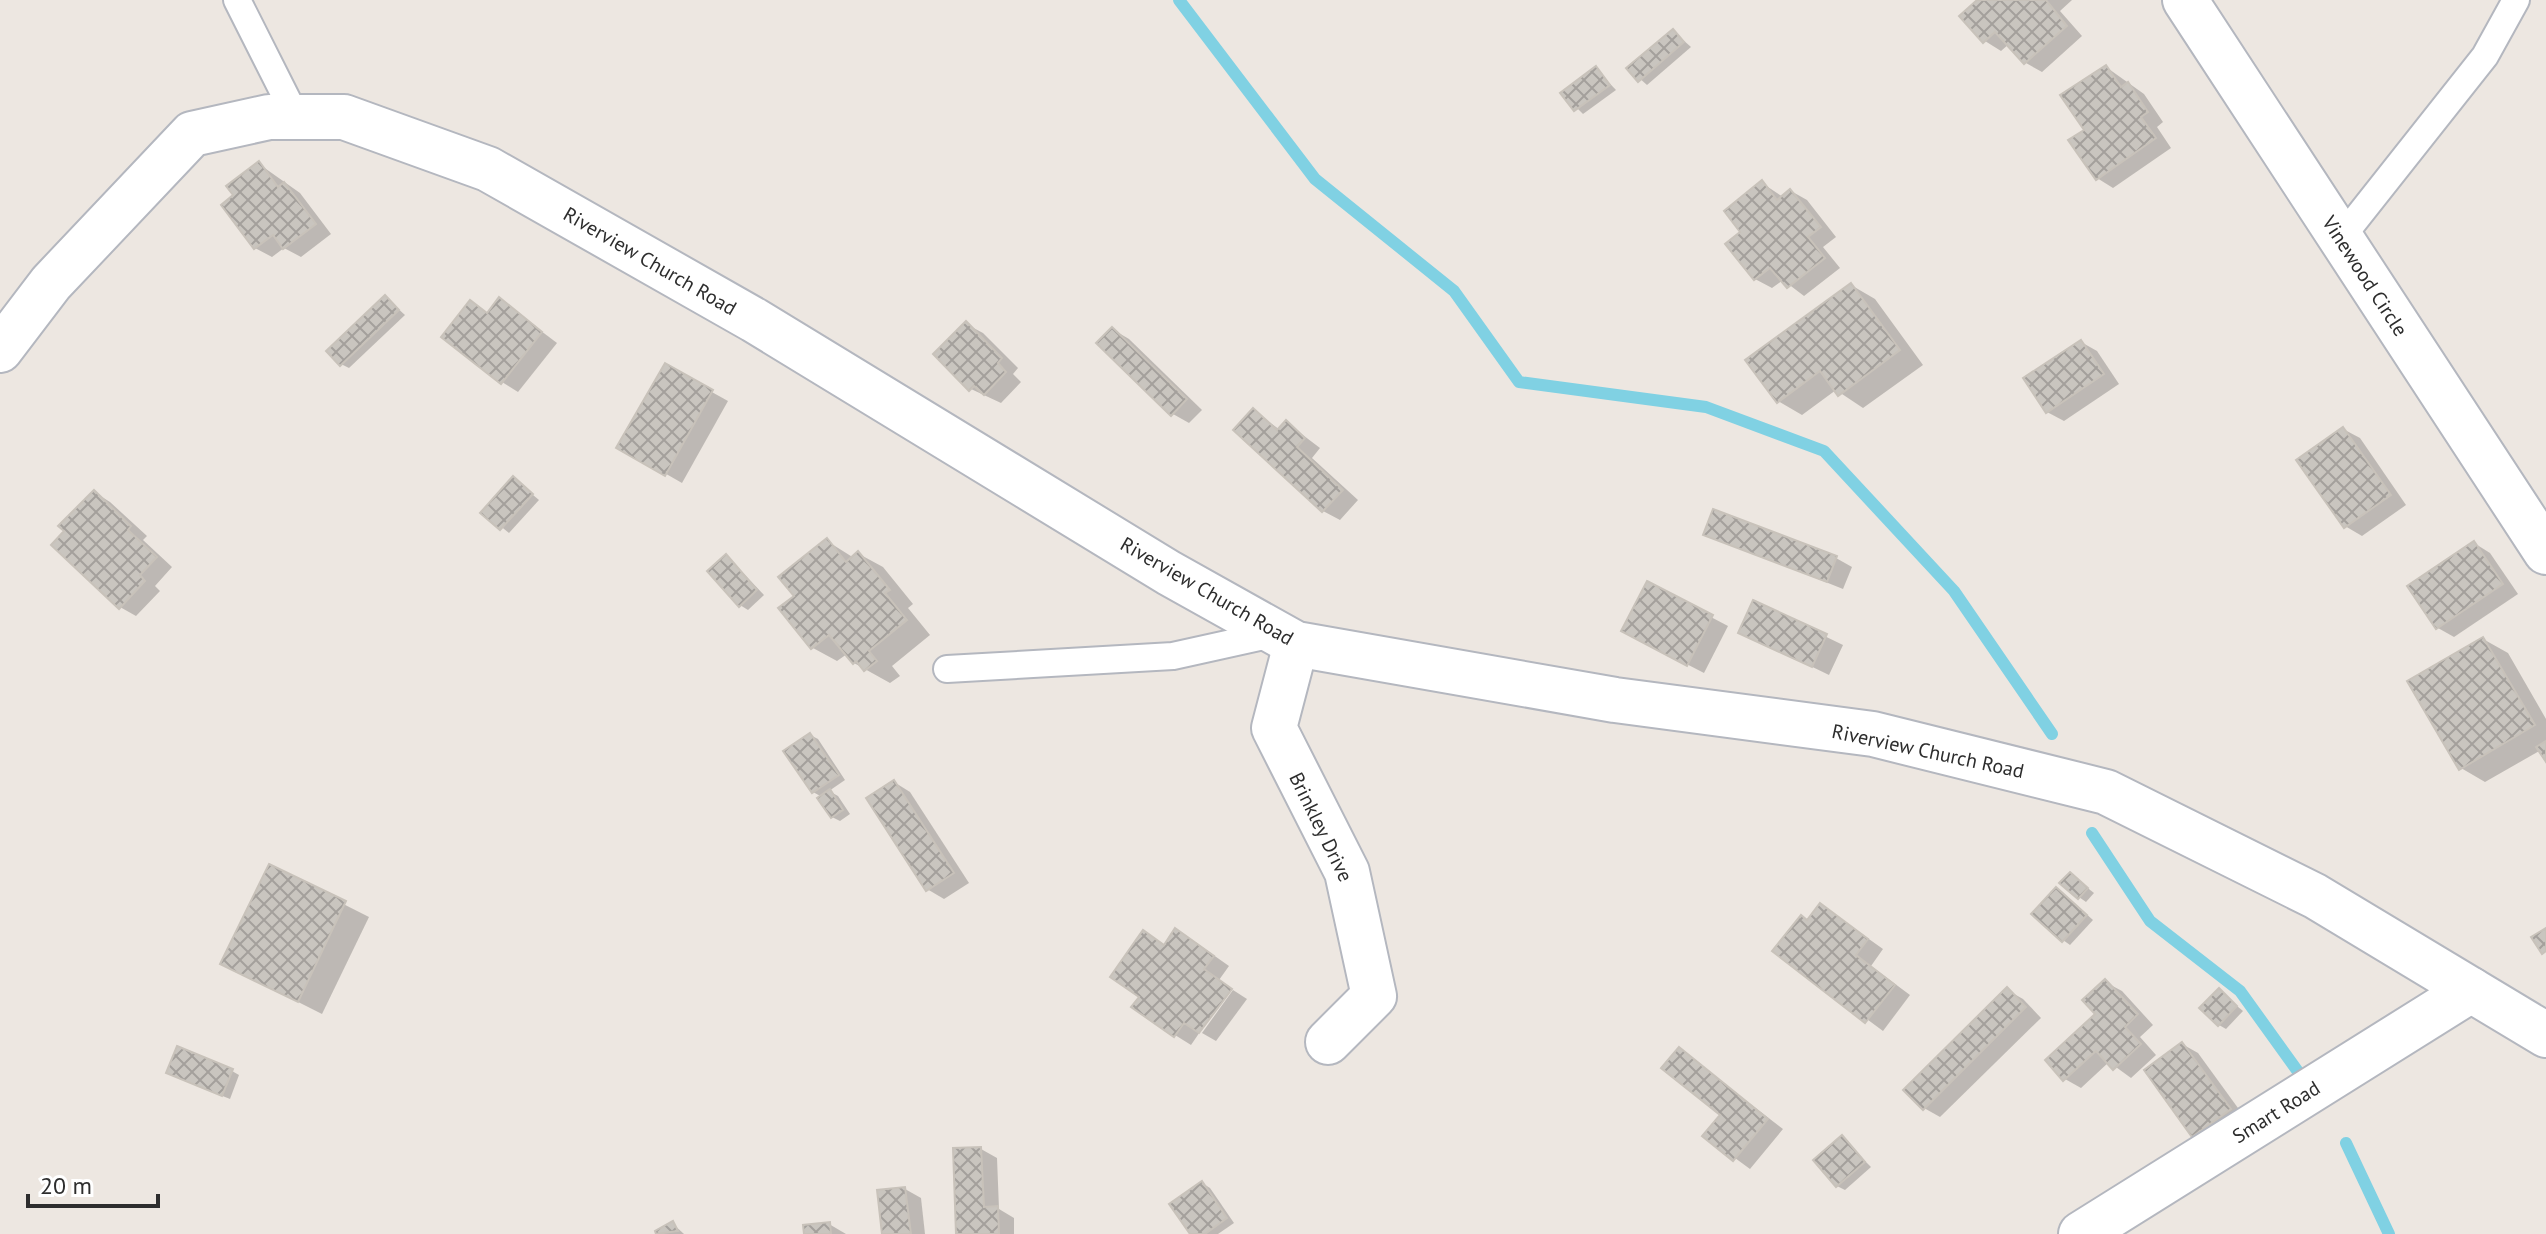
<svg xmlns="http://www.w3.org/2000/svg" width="2546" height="1234" font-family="'PT Sans',sans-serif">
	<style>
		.shadow { fill: #0003 }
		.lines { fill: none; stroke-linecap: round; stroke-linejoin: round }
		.stream { stroke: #80d1e3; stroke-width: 12 }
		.building { fill: url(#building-cross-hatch); stroke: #c8c2ba; stroke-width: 2 }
		.service-casing { stroke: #b4b7bf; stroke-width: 30 }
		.minor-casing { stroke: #b4b7bf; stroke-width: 48 }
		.service { stroke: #fff; stroke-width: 26 }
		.minor { stroke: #fff; stroke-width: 44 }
		.labels { text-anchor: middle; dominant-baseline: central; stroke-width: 8; stroke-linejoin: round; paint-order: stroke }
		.street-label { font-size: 20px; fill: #2d2d2d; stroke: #fff }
	</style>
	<defs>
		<pattern id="building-cross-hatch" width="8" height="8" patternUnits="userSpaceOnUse" patternTransform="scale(2)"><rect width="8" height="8" fill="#c9c5bf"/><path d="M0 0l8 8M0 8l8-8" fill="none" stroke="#a4a09c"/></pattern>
	</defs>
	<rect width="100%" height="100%" fill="#ede7e1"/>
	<g class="shadow">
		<polygon points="1980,0 2072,0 2060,11 2082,36 2042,72 2026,63 2009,44 2001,51 1985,41"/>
		<polygon points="1673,31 1691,47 1647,85 1629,69"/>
		<polygon points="2106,67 2144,94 2163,122 2157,127 2171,148 2113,188 2097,178 2087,130"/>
		<polygon points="1596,69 1616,90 1583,114 1563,94"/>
		<polygon points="259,164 300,193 331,234 301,257 284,248 272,257 255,248 236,196"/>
		<polygon points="1762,183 1783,197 1791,191 1807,200 1836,237 1823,247 1840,268 1804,296 1783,280 1772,288 1755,279 1743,232"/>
		<polygon points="1851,285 1875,299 1923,365 1863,408 1836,390 1802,415 1778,401"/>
		<polygon points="385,297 405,315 349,368 341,364"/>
		<polygon points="500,300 557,343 518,392 502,382 488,314"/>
		<polygon points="966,324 983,333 1018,368 1013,374 1021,382 1001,403 971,389"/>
		<polygon points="1112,329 1129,339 1202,410 1189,423 1173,414"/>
		<polygon points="2081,342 2097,351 2119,384 2064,421 2047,412"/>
		<polygon points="665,366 728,401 682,483 619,447"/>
		<polygon points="1253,410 1280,430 1287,423 1320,448 1312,458 1358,500 1340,520 1323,511"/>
		<polygon points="2343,429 2360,438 2406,505 2362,536 2345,526"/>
		<polygon points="514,479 539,500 509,533 483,512"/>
		<polygon points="94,492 110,502 147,536 143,540 172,567 155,586 160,591 136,616 120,607 67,531"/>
		<polygon points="1706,534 1836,558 1852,567 1843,589"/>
		<polygon points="827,541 854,558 859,554 883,567 913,604 908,608 930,635 892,666 900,676 890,683 854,663 847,654 837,661 813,648 796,596"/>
		<polygon points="2474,543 2490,553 2518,594 2454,637 2438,628 2410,587"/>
		<polygon points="727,556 764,595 748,610 740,605"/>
		<polygon points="1648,584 1728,626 1704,673 1640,640"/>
		<polygon points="1754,602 1843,645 1829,675 1740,632"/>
		<polygon points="2483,639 2508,653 2546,719 2546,758 2541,750 2485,782 2461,768"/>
		<polygon points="810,735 818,739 845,780 829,791 838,796 850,814 840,821 832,817 822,797 813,792"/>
		<polygon points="894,782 910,792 969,883 944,899 927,889"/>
		<polygon points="270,867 369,917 322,1014 223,964"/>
		<polygon points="2070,874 2094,893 2086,902 2079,897"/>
		<polygon points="2064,894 2093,920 2070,945 2063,940"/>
		<polygon points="1821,905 1883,949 1871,966 1910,995 1883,1031 1775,951"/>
		<polygon points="1192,940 1229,966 1219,980 1230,988 1191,1045 1175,1035 1142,996 1165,946"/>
		<polygon points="2105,982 2122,991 2153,1025 2140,1037 2156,1055 2131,1078 2109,1062 2081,1088 2065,1079 2098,1014"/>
		<polygon points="1233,990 1247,999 1216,1041 1202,1033"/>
		<polygon points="2007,990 2023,999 2041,1018 1940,1117 1924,1108"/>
		<polygon points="2219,991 2243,1011 2226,1029 2219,1025"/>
		<polygon points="2182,1044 2198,1053 2246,1119 2210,1145 2194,1135"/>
		<polygon points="1679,1049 1783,1129 1750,1169 1705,1136 1723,1115"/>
		<polygon points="232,1071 239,1075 230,1099 176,1077"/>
		<polygon points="1842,1138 1871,1167 1845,1190 1837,1186"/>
		<polygon points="981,1149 997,1158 999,1209 1014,1218 1014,1234 958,1234"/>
		<polygon points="1202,1183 1210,1188 1234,1223 1218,1234 1193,1234"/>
		<polygon points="905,1189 921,1198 925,1234 884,1234"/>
		<polygon points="673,1224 684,1234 659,1234 658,1232"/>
		<polygon points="829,1224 846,1234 806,1234"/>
	</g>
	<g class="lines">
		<g class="stream">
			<polyline points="1179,0 1315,179 1454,291 1519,382 1706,407 1824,451 1954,591 2052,734"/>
			<polyline points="2092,833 2150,921 2240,991 2304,1080"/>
			<polyline points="2346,1143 2389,1234"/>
		</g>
	</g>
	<g class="building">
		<polygon points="1977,0 2046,0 2067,26 2024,64 1995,32 1983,43 1959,16"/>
		<polygon points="1673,29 1684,42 1638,82 1626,68"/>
		<polygon points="2106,65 2121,87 2128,82 2148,112 2141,117 2156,138 2096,180 2068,140 2084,130 2060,95"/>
		<polygon points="1596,66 1610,85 1574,111 1560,93"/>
		<polygon points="259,161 278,187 284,182 316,224 283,249 273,235 254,249 221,205 233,195 226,186"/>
		<polygon points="1762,180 1777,200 1790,189 1821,227 1808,237 1825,258 1787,288 1770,268 1754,280 1725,244 1740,232 1724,211"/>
		<polygon points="1851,283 1900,350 1838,396 1820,371 1777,403 1745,360"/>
		<polygon points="385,295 399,310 340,366 326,351"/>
		<polygon points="499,297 542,332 501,384 441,337 470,300 487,313"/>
		<polygon points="966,321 1002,358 998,363 1006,372 984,395 974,386 969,391 933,354"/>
		<polygon points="1112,327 1187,399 1171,416 1096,343"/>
		<polygon points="2081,340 2104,374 2046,413 2023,378"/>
		<polygon points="665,363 713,390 665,476 616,448"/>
		<polygon points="1253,408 1277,430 1286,420 1305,438 1297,447 1343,490 1322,512 1233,430"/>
		<polygon points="2343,427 2391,495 2344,528 2296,460"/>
		<polygon points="513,476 533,494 500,530 480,513"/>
		<polygon points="94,490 131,526 128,530 157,557 140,575 145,581 119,609 51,545 64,531 58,526"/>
		<polygon points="1713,509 1837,556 1827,582 1703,535"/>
		<polygon points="827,538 846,562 858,551 890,590 885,593 907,620 869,651 877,661 864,671 856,661 853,664 829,635 811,649 778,608 794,596 778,577"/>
		<polygon points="2474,541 2503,584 2436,629 2407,586"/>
		<polygon points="726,554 757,590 739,607 707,571"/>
		<polygon points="1647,581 1713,615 1687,666 1621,631"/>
		<polygon points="1753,600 1827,634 1812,667 1738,633"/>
		<polygon points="2483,637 2535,725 2459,770 2407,681"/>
		<polygon points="810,733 839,775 812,793 783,751"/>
		<polygon points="2546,741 2546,762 2536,747"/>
		<polygon points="894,780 954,873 926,891 866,798"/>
		<polygon points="830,789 843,810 831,818 817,798"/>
		<polygon points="269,864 346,901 298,1002 220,964"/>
		<polygon points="2070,872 2088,888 2078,899 2059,883"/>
		<polygon points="2056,887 2087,915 2062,942 2031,914"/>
		<polygon points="1820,903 1868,939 1856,955 1895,985 1865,1023 1772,951 1801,915 1807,920"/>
		<polygon points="1175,928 1214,956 1204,969 1232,989 1199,1033 1184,1023 1174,1037 1131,1007 1139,997 1110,977 1143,930 1164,945"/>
		<polygon points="2546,928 2546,951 2542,954 2531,937"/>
		<polygon points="2105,979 2138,1014 2125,1027 2141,1044 2113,1070 2096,1051 2063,1081 2045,1060 2095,1014 2082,1000"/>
		<polygon points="2007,987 2026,1007 1923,1110 1903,1090"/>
		<polygon points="2219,988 2237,1006 2218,1026 2199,1008"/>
		<polygon points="2182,1042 2231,1109 2192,1137 2144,1070"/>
		<polygon points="177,1046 233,1069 222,1096 166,1073"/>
		<polygon points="1679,1047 1768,1119 1733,1161 1702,1136 1720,1115 1661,1068"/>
		<polygon points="1842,1135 1865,1162 1836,1187 1813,1160"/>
		<polygon points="981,1147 984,1207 998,1206 999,1234 956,1234 953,1148"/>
		<polygon points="1202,1181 1227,1218 1205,1234 1190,1234 1169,1204"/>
		<polygon points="905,1187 911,1234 882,1234 877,1190"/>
		<polygon points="673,1221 678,1231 656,1234 655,1231"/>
		<polygon points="830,1222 831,1234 804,1234 803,1225"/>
	</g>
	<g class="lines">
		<g class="service-casing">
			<g id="service">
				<polyline points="237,0 296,117"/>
				<polyline points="2341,238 2485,56 2516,0"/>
				<polyline points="947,669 1173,656 1277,633"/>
			</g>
		</g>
		<g class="minor-casing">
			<g id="minor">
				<polyline points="2185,0 2546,552"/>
				<polyline points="0,350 51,283 192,134 269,117 344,117 488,169 754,320 1169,573 1296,644 1615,700 1873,734 2106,792 2315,896 2546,1035"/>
				<polyline points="1296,644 1274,728 1347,872 1374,996 1328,1042"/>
				<polyline points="2081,1234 2471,990"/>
			</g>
		</g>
		<use href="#service" class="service"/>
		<use href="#minor" class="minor"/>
	</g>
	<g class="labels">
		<g class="street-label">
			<text transform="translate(650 261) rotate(30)">Riverview Church Road</text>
			<text transform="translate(2365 276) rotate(57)">Vinewood Circle</text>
			<text transform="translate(1207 591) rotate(30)">Riverview Church Road</text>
			<text transform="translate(1928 751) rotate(12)">Riverview Church Road</text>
			<text transform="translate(1321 827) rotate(64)">Brinkley Drive</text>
			<text transform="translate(2276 1112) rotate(-32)">Smart Road</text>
		</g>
	</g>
	<path d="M28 1194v12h130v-12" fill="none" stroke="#2d2d2d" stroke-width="4"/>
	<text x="40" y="1194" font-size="24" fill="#2d2d2d" stroke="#ffffff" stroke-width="6" paint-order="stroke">20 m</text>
</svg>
